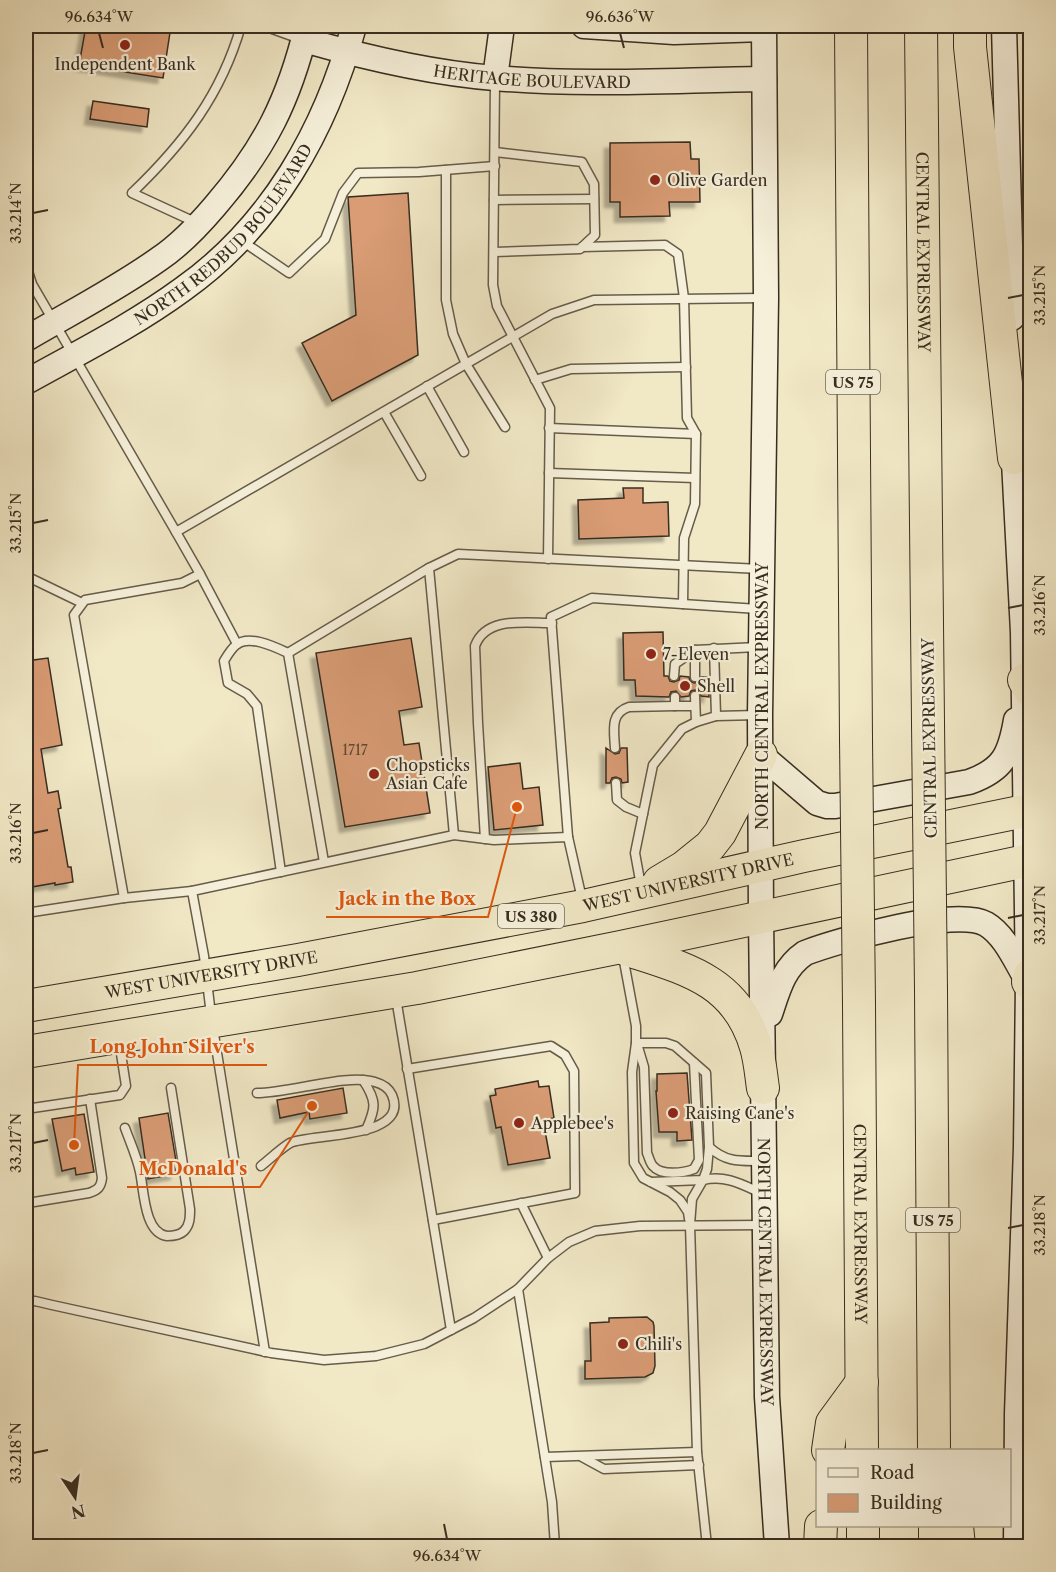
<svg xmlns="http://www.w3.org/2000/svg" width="1056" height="1572" font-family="'Libre Caslon Text',serif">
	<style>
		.building { fill: #d99c75; stroke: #382d20; stroke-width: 1.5; filter: url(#shadow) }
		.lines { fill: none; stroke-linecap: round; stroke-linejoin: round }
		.lane-casing { stroke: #665c4a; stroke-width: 11 }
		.secondary-casing { stroke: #382d20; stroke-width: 27 }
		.highway-casing { stroke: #382d20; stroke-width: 34 }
		.lane { stroke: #f6f0da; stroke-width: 8 }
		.secondary { stroke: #f6f0da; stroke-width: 24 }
		.highway { stroke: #f1e8c6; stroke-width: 32 }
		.highway-bridge-casing { stroke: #382d20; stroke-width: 34; stroke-linecap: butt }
		.highway-bridge { stroke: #f1e8c6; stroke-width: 32 }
		.ticks { fill: none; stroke: #382d20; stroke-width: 2 }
		.poi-dot { fill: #8f2418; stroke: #f6f0da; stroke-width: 2 }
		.labels { text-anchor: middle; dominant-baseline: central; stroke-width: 4.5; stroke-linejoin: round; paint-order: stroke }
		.number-label { font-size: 14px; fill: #604935 }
		.shield { fill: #f6f0da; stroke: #716858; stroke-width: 1.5 }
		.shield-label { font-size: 15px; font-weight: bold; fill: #382d20 }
		.poi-label { font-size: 16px; fill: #382d20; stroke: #f6f0da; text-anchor: start }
		.street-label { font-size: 16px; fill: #382d20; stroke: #f6f0da }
		.leader { fill: none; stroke: #df570d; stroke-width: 2 }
		.callout-dot { fill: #df570d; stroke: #f6f0da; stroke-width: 2 }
		.callout-label { font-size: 18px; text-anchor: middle; font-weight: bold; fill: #df570d; stroke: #f6f0da; stroke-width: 4.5; stroke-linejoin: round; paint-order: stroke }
		.neatline { fill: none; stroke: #382d20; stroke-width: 2 }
		.ticks-label { font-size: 15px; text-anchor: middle; fill: #382d20 }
	</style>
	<defs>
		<filter id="shadow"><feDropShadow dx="-5.5" dy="5.5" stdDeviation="1.5" flood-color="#0004"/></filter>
	</defs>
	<rect width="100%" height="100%" fill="#f1e8c6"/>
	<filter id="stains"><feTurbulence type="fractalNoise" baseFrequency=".00333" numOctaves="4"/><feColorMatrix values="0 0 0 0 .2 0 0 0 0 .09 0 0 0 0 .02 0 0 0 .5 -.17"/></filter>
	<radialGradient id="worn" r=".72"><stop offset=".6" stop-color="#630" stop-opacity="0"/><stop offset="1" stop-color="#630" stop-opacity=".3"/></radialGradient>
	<g class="building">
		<polygon points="86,26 171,26 163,78 79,65"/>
		<polygon points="93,101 149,109 147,127 90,119"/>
		<polygon points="690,142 691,159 699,159 700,202 669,202 670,216 620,217 620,202 610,202 610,143"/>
		<polygon points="408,193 418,355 332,401 302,343 356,315 348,197"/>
		<polygon points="623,488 643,488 643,503 668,502 669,536 579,539 578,500 624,498"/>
		<polygon points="663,632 664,676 668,676 670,681 674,682 679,680 680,676 689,677 690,681 694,683 699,682 701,677 708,677 709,697 701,696 700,692 695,690 691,691 689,696 681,697 676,691 671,692 669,697 636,696 635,680 624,680 623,633"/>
		<polygon points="411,638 422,707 399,711 404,745 419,743 430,813 345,827 316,653"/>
		<polygon points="48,658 62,745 41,749 48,793 58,791 61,808 58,809 68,867 71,867 73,882 55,885 55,883 26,888 26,661"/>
		<polygon points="606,748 615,754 619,753 621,748 627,748 628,782 622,783 621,779 616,777 612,778 610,783 606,783"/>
		<polygon points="520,763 523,789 539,787 543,825 494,830 488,767"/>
		<polygon points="687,1073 692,1140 677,1141 677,1132 659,1132 656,1091 657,1091 657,1074"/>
		<polygon points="538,1081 539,1087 549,1086 554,1118 543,1120 550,1158 508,1165 501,1127 496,1128 490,1096 496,1095 495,1089"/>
		<polygon points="343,1088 347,1113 310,1119 309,1112 280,1118 277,1100"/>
		<polygon points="168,1113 176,1161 173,1161 176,1174 148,1179 139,1118"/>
		<polygon points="84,1114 94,1172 76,1175 75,1168 62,1171 52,1119"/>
		<polygon points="647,1317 653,1322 654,1326 655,1366 653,1373 645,1377 585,1379 585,1361 591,1361 590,1323 609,1322 609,1318"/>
	</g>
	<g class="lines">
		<g class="lane-casing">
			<g id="lane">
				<polyline points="264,26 300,39"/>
				<polyline points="495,81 493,285 497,306 550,408 548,559"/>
				<polyline points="446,170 446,300 453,334 466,364 505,427"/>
				<polyline points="494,200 594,199"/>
				<path d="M197,223l-65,-30c52,-50 89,-98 109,-167"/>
				<polyline points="242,241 289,273 325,239 343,193 358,173 419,172 495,166"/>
				<polyline points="582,247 665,245 678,254 684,298 687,418 696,434 695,504 684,538 683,604"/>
				<polyline points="494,252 580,249 595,235 594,184 582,162 495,152"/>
				<polyline points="26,265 32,284 176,532 552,314 594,300 763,298"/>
				<polyline points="1012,301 1030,302"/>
				<polyline points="535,380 571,369 686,367"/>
				<polyline points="427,386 464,452"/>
				<polyline points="384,412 421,476"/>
				<polyline points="549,428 696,434"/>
				<polyline points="549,473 695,478"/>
				<polyline points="200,574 237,644"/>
				<polyline points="26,576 82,603"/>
				<polyline points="714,648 716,716"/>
				<polyline points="288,653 429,568"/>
				<polyline points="674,676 675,664 695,650"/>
				<polyline points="695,677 695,650 758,647"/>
				<polyline points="695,696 696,722"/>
				<polyline points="675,697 675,706 695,706"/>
				<path d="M615,748c-1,-18 -5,-35 14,-41l46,-1"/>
				<polyline points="616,783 617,800 626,807 643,814"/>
				<polyline points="454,835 429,568 458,554 760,569"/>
				<polyline points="568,837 551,617 592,598 758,609"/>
				<path d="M485,839l-7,-116 -3,-77c11,-30 51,-23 77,-23"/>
				<path d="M281,872l-24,-166 -10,-12 -19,-11 -4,-22c3,-5 7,-12 12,-16 13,-11 39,2 52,8l36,209"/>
				<polyline points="641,886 635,853 653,765 682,729 696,722 716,716 758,715"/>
				<polyline points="124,898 192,891"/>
				<polyline points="26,913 124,898 74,615 85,600 182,583 200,574 176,532"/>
				<polyline points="623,956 636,1026 636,1043 632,1072 634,1163 643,1178 670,1192 680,1200 688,1212 689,1219"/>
				<polyline points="396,998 451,1330"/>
				<polyline points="211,1015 204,956 192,891 454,835 494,840 568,837 582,899"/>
				<polyline points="213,1028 265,1352"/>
				<path d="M636,1043h30l9,3 31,27 3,74c18,16 31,14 54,14"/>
				<path d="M638,1047l6,20 3,86c2,4 3,10 6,13 8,10 31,7 41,3l5,-9 -5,-97"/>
				<polyline points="407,1069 551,1046 565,1055 574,1071 575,1193 433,1220"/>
				<path d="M363,1080c14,21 13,28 3,50"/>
				<path d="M257,1093c33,0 91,-20 118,-11 7,2 14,6 17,13 19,45 -82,38 -102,48 -10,6 -20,16 -29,23"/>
				<polyline points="26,1109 120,1095 126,1086 119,1041"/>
				<path d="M125,1128c5,14 12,29 15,44 4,18 4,61 27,64 6,0 13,-1 17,-5 6,-6 6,-14 6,-22l-19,-121"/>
				<polyline points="651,1182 703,1180 707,1169 709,1147"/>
				<path d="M34,1202l55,-9c9,-3 12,-6 13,-15l-12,-79"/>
				<polyline points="521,1203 548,1258"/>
				<polyline points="518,1289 552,1502 555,1546"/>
				<polyline points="26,1302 35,1301 52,1305 271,1353 324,1360 376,1356 424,1344 474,1318 518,1289 548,1258 569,1242 595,1231 640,1226 762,1225"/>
				<polyline points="545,1457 697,1452"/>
				<polyline points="582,1457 604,1469 699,1465"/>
				<path d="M707,1546l-10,-94 -7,-227 2,-26 11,-19c23,-5 38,4 58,13"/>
			</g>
		</g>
		<g class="secondary-casing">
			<g id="secondary">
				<polyline points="584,26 674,32 764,29"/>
				<path id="s1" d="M764,26l2,272 -6,417 1,202 6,480 10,149"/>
				<polyline points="1004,26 1012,318"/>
				<path id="s2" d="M304,40c63,18 126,33 191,38 90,8 180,2 269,1"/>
				<polyline points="495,78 502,26"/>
				<path d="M26,339c44,-26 91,-50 133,-80 21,-14 39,-33 56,-53 50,-58 74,-106 92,-180"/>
				<path id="s3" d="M26,382c52,-29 108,-57 157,-93 89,-63 143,-160 171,-263"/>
				<polyline points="1013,442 1023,632 1028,982 1026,1147 1017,1414 1016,1546"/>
				<path d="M761,755l56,48 10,3h8l134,-24c34,-12 41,-27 47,-62"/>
				<path d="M770,1014c8,-24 13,-46 35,-61 34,-13 151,-46 181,-29 19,11 30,38 41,56"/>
			</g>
		</g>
		<g class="highway-casing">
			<g id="highway">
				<polyline points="851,26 856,739"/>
				<path id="s4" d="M921,26l7,697"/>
				<polyline points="970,26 970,47 1014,458"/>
				<polyline points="1024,680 1030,690"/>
				<polyline points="659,882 684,867 710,846 720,833 761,755"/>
				<path d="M622,948c60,20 114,30 134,99 4,13 5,28 7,41"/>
				<polyline points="1028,982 1030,975"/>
				<polyline points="931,990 934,1450"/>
				<path id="s5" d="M859,1004l3,446"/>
				<path id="s6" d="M26,1006l272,-46 285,-54 221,-50 226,-46"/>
				<polyline points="26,1052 417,988 621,947 1030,860"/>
				<polyline points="828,1450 832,1423 862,1382"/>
				<polyline points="863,1526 863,1546"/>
				<polyline points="935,1526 935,1546"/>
				<polyline points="957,1526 959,1546"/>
				<polyline points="820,1546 821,1526"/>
			</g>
		</g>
		<use href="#lane" class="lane"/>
		<use href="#secondary" class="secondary"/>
		<use href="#highway" class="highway"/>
		<g class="highway-bridge-casing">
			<g id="highway-bridge">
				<polyline points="928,723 931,990"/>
				<polyline points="856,739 859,1004"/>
			</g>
		</g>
		<use href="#highway-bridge" class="highway-bridge"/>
	</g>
	<path class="ticks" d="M99,33l4,15M620,33l4,15M33,213l15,-3M1008,298l15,-3M33,523l15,-3M1008,608l15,-3M33,833l15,-3M1008,918l15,-3M33,1143l15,-3M1008,1228l15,-3M33,1453l15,-3M444,1524l3,15"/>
	<g class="poi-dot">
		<circle cx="125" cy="45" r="6"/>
		<circle cx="655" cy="180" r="6"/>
		<circle cx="651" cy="654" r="6"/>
		<circle cx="685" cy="686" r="6"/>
		<circle cx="374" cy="774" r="6"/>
		<circle cx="673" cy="1113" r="6"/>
		<circle cx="519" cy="1123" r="6"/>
		<circle cx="623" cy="1344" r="6"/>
	</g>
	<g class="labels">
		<g class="number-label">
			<text x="355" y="750">1717</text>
		</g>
		<g class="shield">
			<rect x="826" y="370" width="54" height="24" rx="4.5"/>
			<rect x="498" y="904" width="66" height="24" rx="4.5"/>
			<rect x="906" y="1208" width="54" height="24" rx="4.5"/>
		</g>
		<g class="shield-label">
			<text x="853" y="382">US 75</text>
			<text x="531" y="916">US 380</text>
			<text x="933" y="1220">US 75</text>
		</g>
		<g class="poi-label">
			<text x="125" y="64" text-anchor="middle">Independent Bank</text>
			<text x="667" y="180">Olive Garden</text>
			<text x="663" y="654">7-Eleven</text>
			<text x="697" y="686">Shell</text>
			<text x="386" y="765">Chopsticks<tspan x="386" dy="18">Asian Cafe</tspan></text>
			<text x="685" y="1113">Raising Cane's</text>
			<text x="531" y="1123">Applebee's</text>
			<text x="635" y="1344">Chili's</text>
		</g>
		<g class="street-label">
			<text stroke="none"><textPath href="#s2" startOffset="232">HERITAGE BOULEVARD</textPath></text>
			<text stroke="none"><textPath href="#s3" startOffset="250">NORTH REDBUD BOULEVARD</textPath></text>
			<text stroke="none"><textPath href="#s4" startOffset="226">CENTRAL EXPRESSWAY</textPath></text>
			<text transform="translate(762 696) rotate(-90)">NORTH CENTRAL EXPRESSWAY</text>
			<text transform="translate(929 738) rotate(-91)">CENTRAL EXPRESSWAY</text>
			<text stroke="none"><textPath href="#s6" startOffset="674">WEST UNIVERSITY DRIVE</textPath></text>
			<text stroke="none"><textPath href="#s6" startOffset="188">WEST UNIVERSITY DRIVE</textPath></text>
			<text stroke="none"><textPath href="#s5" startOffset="220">CENTRAL EXPRESSWAY</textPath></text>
			<text stroke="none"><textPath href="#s1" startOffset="1246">NORTH CENTRAL EXPRESSWAY</textPath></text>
		</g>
	</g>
	<path class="leader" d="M517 807L488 917H326M74 1145L78 1065H267M312 1106L260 1187H127"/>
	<g class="callout-dot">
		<circle cx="517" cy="807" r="6"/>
		<circle cx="74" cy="1145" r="6"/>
		<circle cx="312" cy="1106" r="6"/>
	</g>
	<g class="callout-label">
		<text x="407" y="905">Jack in the Box</text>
		<text x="172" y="1053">Long John Silver's</text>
		<text x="193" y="1175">McDonald's</text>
	</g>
	<rect width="1056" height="1572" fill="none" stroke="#f1e8c6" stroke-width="66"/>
	<rect x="816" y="1449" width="195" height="78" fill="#f6f0da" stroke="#aaa290" stroke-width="1.5"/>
	<rect x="828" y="1468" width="30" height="9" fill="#f6f0da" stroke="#aaa290" stroke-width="1.5"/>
	<text x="870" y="1479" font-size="18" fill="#382d20">Road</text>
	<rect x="828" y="1494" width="30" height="18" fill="#d99c75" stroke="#aaa290" stroke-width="1.5"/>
	<text x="870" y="1509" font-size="18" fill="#382d20">Building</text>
	<g transform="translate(75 1497) rotate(167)" stroke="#f6f0da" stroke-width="4.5" paint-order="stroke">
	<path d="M0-4.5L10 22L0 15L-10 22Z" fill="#382d20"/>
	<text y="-9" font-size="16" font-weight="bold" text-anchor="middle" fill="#382d20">N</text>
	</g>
	<rect x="33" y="33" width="990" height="1506" class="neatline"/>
	<g class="ticks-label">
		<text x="99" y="22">96.634°W</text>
		<text x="620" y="22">96.636°W</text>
		<text transform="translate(16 213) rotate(-90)" y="5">33.214°N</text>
		<text transform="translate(1040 295) rotate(-90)" y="5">33.215°N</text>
		<text transform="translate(16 523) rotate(-90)" y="5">33.215°N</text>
		<text transform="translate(1040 605) rotate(-90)" y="5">33.216°N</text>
		<text transform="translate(16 833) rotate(-90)" y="5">33.216°N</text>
		<text transform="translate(1040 915) rotate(-90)" y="5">33.217°N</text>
		<text transform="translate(16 1143) rotate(-90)" y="5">33.217°N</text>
		<text transform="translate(1040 1225) rotate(-90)" y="5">33.218°N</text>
		<text transform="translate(16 1453) rotate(-90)" y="5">33.218°N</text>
		<text x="447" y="1561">96.634°W</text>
	</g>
	<rect width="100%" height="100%" filter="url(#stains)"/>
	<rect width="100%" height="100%" fill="url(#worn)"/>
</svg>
